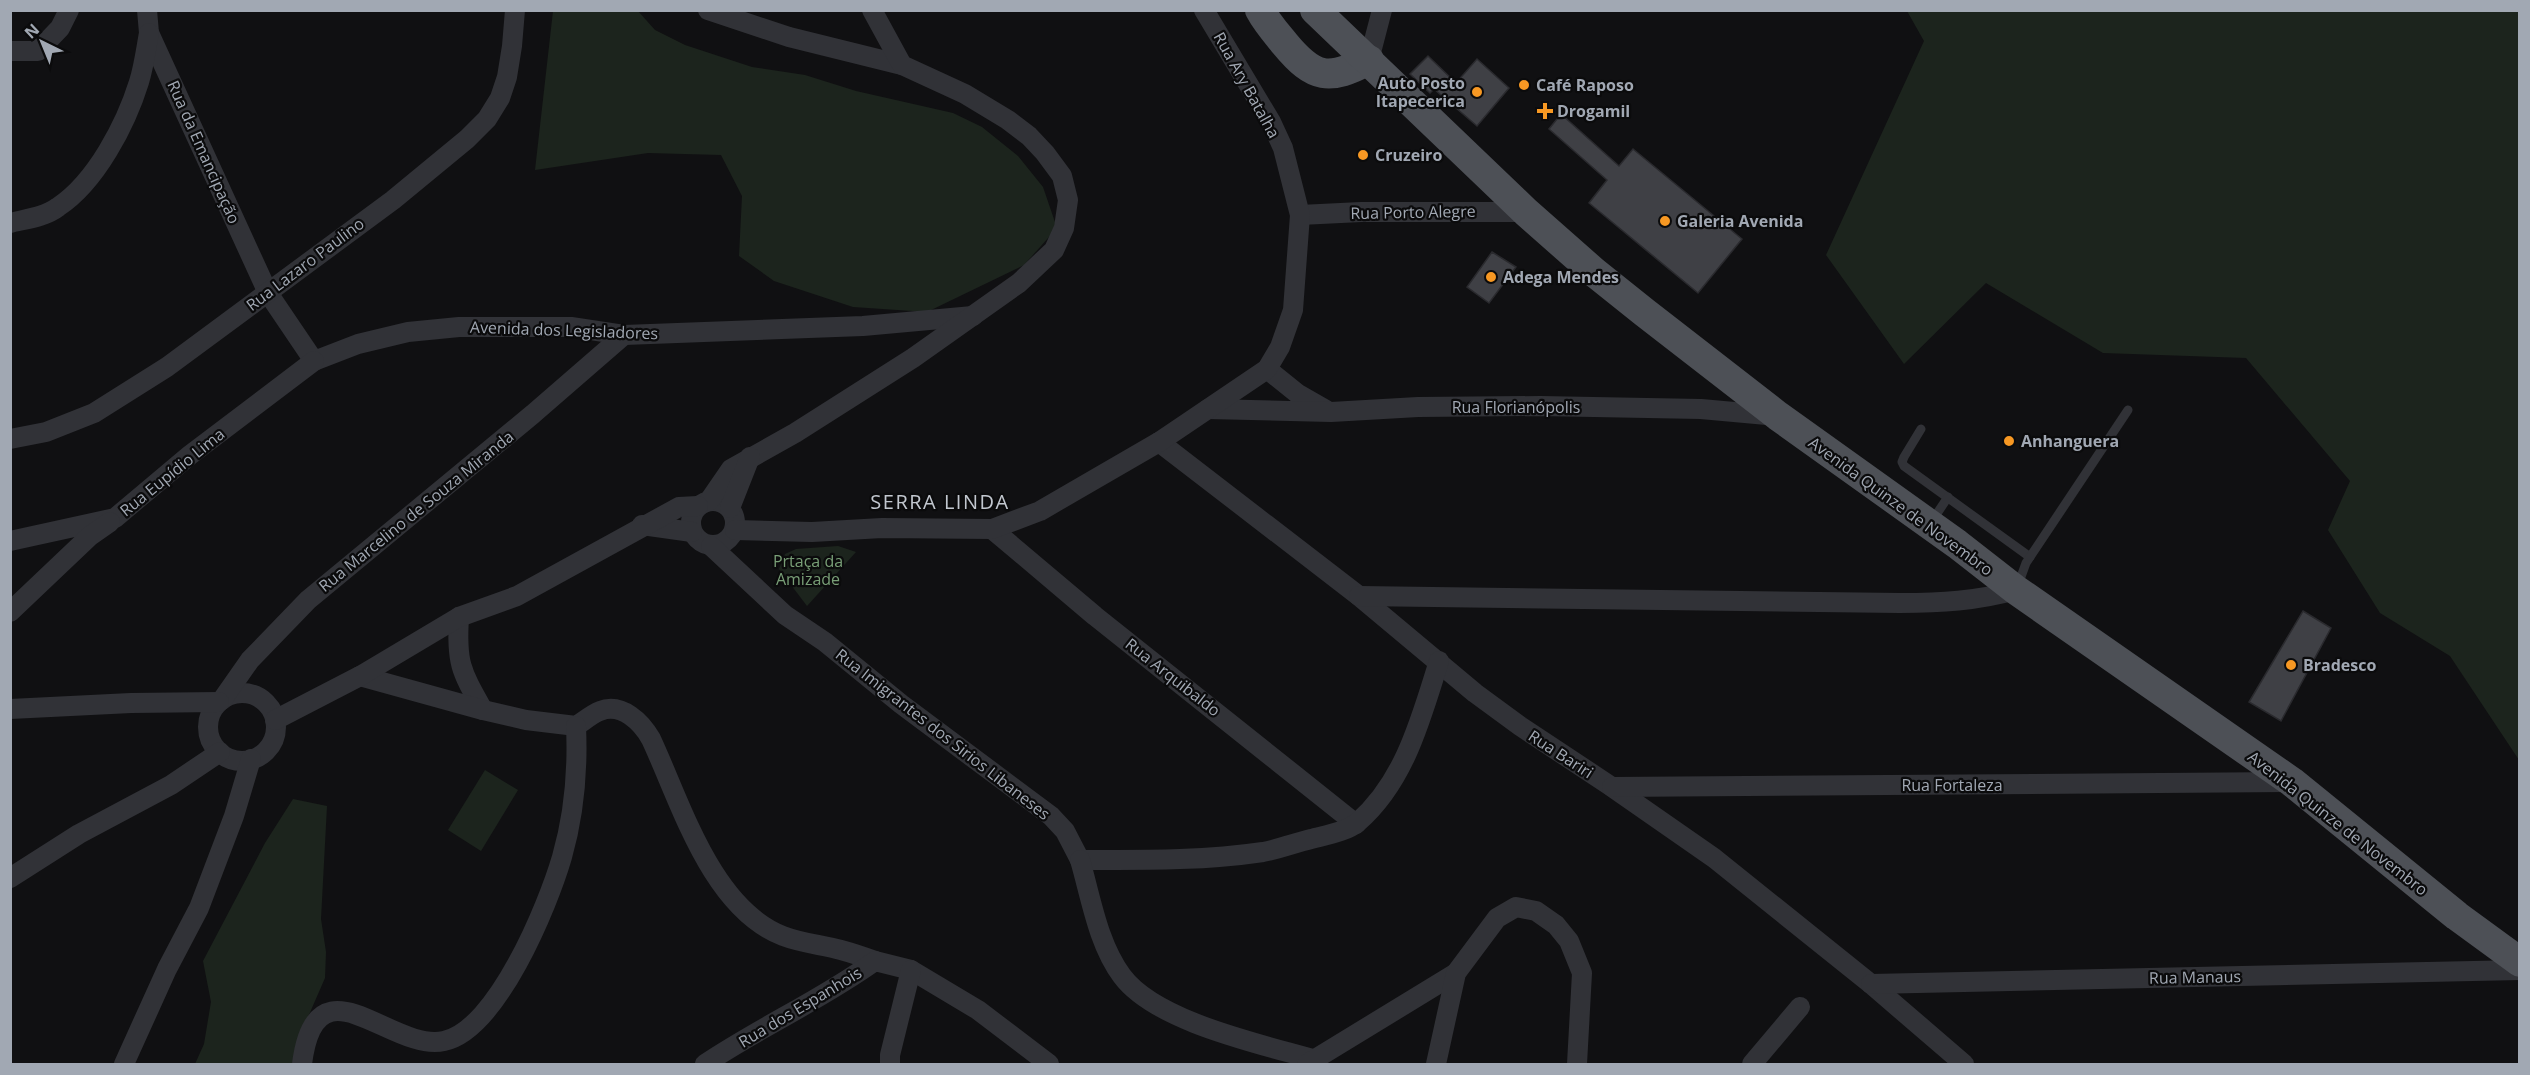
<svg xmlns="http://www.w3.org/2000/svg" width="2530" height="1075" font-family="'Open Sans',sans-serif">
	<style>
		.green { fill: #1c241d }
		.building { fill: #3f4045; stroke: #2a2a2e; stroke-width: 1.5 }
		.lines { fill: none; stroke-linecap: round; stroke-linejoin: round }
		.service { stroke: #313237; stroke-width: 9 }
		.minor { stroke: #313237; stroke-width: 20 }
		.primary { stroke: #4d5056; stroke-width: 30 }
		.poi-dot { fill: #f79823; stroke: #0b0b0c; stroke-width: 2 }
		.labels { text-anchor: middle; dominant-baseline: central; stroke-width: 4.5; stroke-linejoin: round; paint-order: stroke }
		.poi-label { font-size: 16px; font-weight: bold; fill: #a1a8b3; stroke: #0b0b0c; text-anchor: start }
		.street-label { font-size: 16px; fill: #a1a8b3; stroke: #0b0b0c }
		.park-label { font-size: 16px; fill: #799f77; stroke: #0b0b0c }
		.quarter-label { font-size: 20px; letter-spacing: 1.5px; fill: #c2c7cf; stroke: #0b0b0c }
	</style>
	<rect width="100%" height="100%" fill="#101012"/>
	<g class="green">
		<polygon points="553,11 638,11 655,30 685,45 752,67 805,75 856,91 953,113 982,127 1018,156 1043,187 1057,228 1024,265 927,312 853,307 774,281 739,256 742,196 721,155 648,153 535,170"/>
		<polygon points="1907,11 2519,11 2519,760 2450,656 2380,613 2328,530 2350,481 2246,358 2103,353 1986,283 1904,364 1826,255 1924,41"/>
		<polygon points="838,546 856,552 807,606 779,569 785,554 796,549"/>
		<polygon points="485,770 518,790 481,851 448,830"/>
		<polygon points="293,799 327,806 321,919 326,952 325,978 305,1024 292,1064 195,1064 204,1044 211,1002 203,961 265,843"/>
	</g>
	<g class="building">
		<polygon points="1428,56 1456,83 1477,59 1509,88 1477,126 1434,89 1430,93 1410,74"/>
		<polygon points="1561,114 1619,166 1633,149 1742,239 1698,293 1589,203 1607,180 1549,129"/>
		<polygon points="1492,252 1516,267 1489,303 1467,287"/>
		<polygon points="2303,611 2331,628 2281,721 2249,702"/>
	</g>
	<g class="lines">
		<g class="service">
			<polyline points="1921,429 1904,457 1902,462 1904,466 2030,557"/>
			<polyline points="1932,521 1948,497"/>
			<polyline points="2018,585 2026,563 2128,410"/>
		</g>
		<g class="minor">
			<polyline points="147,10 149,33 268,293 314,361 358,344 408,332 459,327 571,327 624,335 863,326 973,316"/>
			<polyline points="708,10 789,37 902,65"/>
			<polyline points="10,51 38,51 60,28 69,10"/>
			<polyline points="1369,60 1382,10"/>
			<polyline points="1300,215 1361,212 1526,212"/>
			<path d="M10,223c16,-4 35,-6 48,-16 38,-25 68,-83 81,-125 5,-16 7,-33 10,-49"/>
			<polyline points="1267,369 1298,394 1326,410"/>
			<polyline points="1208,409 1331,412 1418,407 1540,406 1701,409 1778,416"/>
			<polyline points="10,439 46,432 94,413 167,367 393,200 467,139 487,119 500,98 507,77 512,46 515,10"/>
			<polyline points="1159,442 1359,596 1475,693 1520,726 1612,787 1714,858 1871,984 1964,1064"/>
			<circle cx="713" cy="523" r="22"/>
			<polyline points="709,501 731,469 795,433 913,358 1019,283 1054,250 1064,228 1068,200 1062,176 1045,153 1029,136 1008,120 965,94 902,65 872,10"/>
			<polyline points="730,508 750,457"/>
			<polyline points="642,525 692,532"/>
			<polyline points="992,529 1095,616 1356,824"/>
			<polyline points="735,530 812,532 882,528 992,529 1040,511 1159,442 1267,369 1280,347 1293,310 1300,215 1283,148 1271,122 1204,10"/>
			<polyline points="10,541 115,518 190,455 314,361"/>
			<path d="M711,546l74,69 40,27 76,62 150,112 14,15 15,29c61,0 122,1 183,-8 16,-3 32,-9 48,-13 15,-4 35,-7 47,-17 47,-41 63,-104 81,-161"/>
			<path d="M1359,596l541,7c40,0 77,-2 116,-13"/>
			<polyline points="10,612 90,536 110,522"/>
			<path d="M459,617c-3,46 2,54 24,93"/>
			<path d="M360,676l123,34 43,10 50,6c8,-5 16,-12 24,-15 22,-9 42,12 51,28 30,64 60,169 132,197 18,7 39,9 58,14 11,3 23,7 34,11"/>
			<circle cx="242" cy="727" r="34"/>
			<polyline points="222,700 250,660 308,600 533,414 624,335"/>
			<polyline points="10,709 131,703 219,702"/>
			<polyline points="275,720 360,676 459,617 517,596 679,507 698,506"/>
			<polyline points="1612,787 2291,782"/>
			<path d="M1080,860c11,38 18,84 42,116 34,46 139,68 194,84"/>
			<polyline points="10,878 79,834 171,785 220,752"/>
			<polyline points="1871,984 2520,970"/>
			<polyline points="124,1064 167,969 199,908 234,816 251,759"/>
			<path d="M302,1064c14,-111 89,-11 142,-23 53,-11 104,-136 118,-184 12,-42 16,-87 14,-131"/>
			<path d="M705,1064c55,-37 116,-64 170,-103l36,9 67,40 71,54"/>
			<polyline points="890,1064 890,1055 911,970"/>
			<polyline points="1307,1064 1456,973"/>
			<polyline points="1436,1064 1456,973 1497,918 1516,907 1536,911 1556,925 1569,941 1582,973 1577,1064"/>
			<polyline points="1752,1064 1800,1007"/>
		</g>
		<g class="primary">
			<path d="M1260,10c7,13 16,23 25,34 29,35 44,37 84,16"/>
			<polyline points="1315,10 1526,212 1594,272 1644,312 1778,416 1957,544 2016,590 2292,782 2457,916 2520,962"/>
		</g>
	</g>
	<g class="poi-dot">
		<circle cx="1524" cy="85" r="6"/>
		<circle cx="1477" cy="92" r="6"/>
		<path d="M1542 102h6v6h6v6h-6v6h-6v-6h-6v-6h6z"/>
		<circle cx="1363" cy="155" r="6"/>
		<circle cx="1665" cy="221" r="6"/>
		<circle cx="1491" cy="277" r="6"/>
		<circle cx="2009" cy="441" r="6"/>
		<circle cx="2291" cy="665" r="6"/>
	</g>
	<g class="labels">
		<g class="poi-label">
			<text x="1465" y="83" text-anchor="end">Auto Posto<tspan x="1465" dy="18">Itapecerica</tspan></text>
			<text x="1536" y="85">Café Raposo</text>
			<text x="1557" y="111">Drogamil</text>
			<text x="1375" y="155">Cruzeiro</text>
			<text x="1677" y="221">Galeria Avenida</text>
			<text x="1503" y="277">Adega Mendes</text>
			<text x="2021" y="441">Anhanguera</text>
			<text x="2303" y="665">Bradesco</text>
		</g>
		<g class="street-label">
			<text transform="translate(1247 85) rotate(61)">Rua Ary Batalha</text>
			<text transform="translate(204 152) rotate(66)">Rua da Emancipação</text>
			<text transform="translate(1413 212) rotate(-1)">Rua Porto Alegre</text>
			<text transform="translate(305 264) rotate(-37)">Rua Lazaro Paulino</text>
			<text transform="translate(564 330) rotate(2)">Avenida dos Legisladores</text>
			<text x="1516" y="407">Rua Florianópolis</text>
			<text transform="translate(172 472) rotate(-39)">Rua Eupídio Lima</text>
			<text transform="translate(1901 506) rotate(36)">Avenida Quinze de Novembro</text>
			<text transform="translate(416 511) rotate(-39)">Rua Marcelino de Souza Miranda</text>
			<text transform="translate(1173 677) rotate(38)">Rua Arquibaldo</text>
			<text transform="translate(943 734) rotate(38)">Rua Imigrantes dos Sirios Libaneses</text>
			<text transform="translate(1561 754) rotate(33)">Rua Bariri</text>
			<text x="1952" y="785">Rua Fortaleza</text>
			<text transform="translate(2338 823) rotate(38)">Avenida Quinze de Novembro</text>
			<text transform="translate(2195 977) rotate(-1)">Rua Manaus</text>
			<text transform="translate(800 1007) rotate(-31)">Rua dos Espanhois</text>
		</g>
		<g class="park-label">
			<text x="808" y="561">Prtaça da<tspan x="808" dy="18">Amizade</tspan></text>
		</g>
		<g class="quarter-label">
			<text x="940" y="501">SERRA LINDA</text>
		</g>
	</g>
	<rect width="2530" height="1075" fill="none" stroke="#a1a8b3" stroke-width="24"/>
	<g transform="translate(42 42) rotate(317)" stroke="#0b0b0c" stroke-width="4.5" paint-order="stroke">
	<path d="M0-4.5L10 22L0 15L-10 22Z" fill="#a1a8b3"/>
	<text y="-9" font-size="16" font-weight="bold" text-anchor="middle" fill="#a1a8b3">N</text>
	</g>
</svg>
